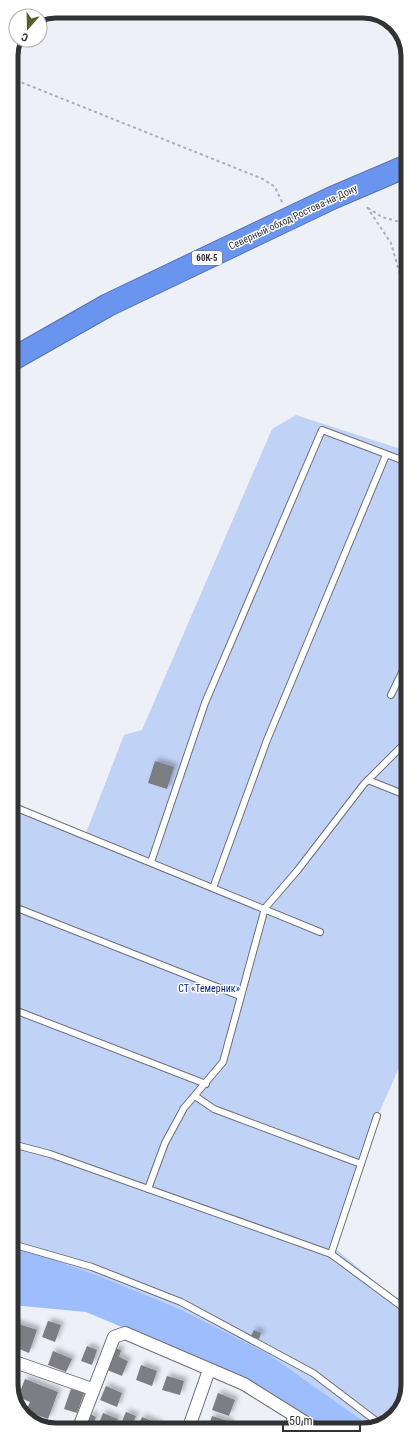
<svg xmlns="http://www.w3.org/2000/svg" width="419" height="1441" font-family="'Roboto Condensed',sans-serif">
	<style>
		.green { fill: #c0d2f5 }
		.forest { fill: #9dbdfd }
		.building { fill: #7b7e84; filter: url(#shadow) }
		.lines { fill: none; stroke-linecap: round; stroke-linejoin: round }
		.lane-casing { stroke: #6c6f74; stroke-width: 8 }
		.street-casing { stroke: #6c6f74; stroke-width: 14 }
		.highway-casing { stroke: #5672ae; stroke-width: 24 }
		.path { stroke: #abaeb3; stroke-width: 2; stroke-dasharray: 3 3; stroke-linecap: butt }
		.lane { stroke: #fff; stroke-width: 6 }
		.street { stroke: #fff; stroke-width: 12 }
		.highway { stroke: #6a95ef; stroke-width: 22 }
		.labels { text-anchor: middle; dominant-baseline: central; stroke-width: 3; stroke-linejoin: round; paint-order: stroke }
		.shield { fill: #fff; stroke: #6f7071; stroke-width: 1 }
		.shield-label { font-size: 9px; font-weight: bold; fill: #313234 }
		.street-label { font-size: 10px; fill: #313234; stroke: #fff }
		.park-label { font-size: 10px; fill: #05267f; stroke: #fff }
		.rim { fill: none; stroke: #313234; stroke-width: 5 }
	</style>
	<defs>
		<filter id="shadow"><feDropShadow dx="3.5" dy="-3.5" stdDeviation="2" flood-color="#0004"/></filter>
	</defs>
	<rect width="100%" height="100%" fill="#edf0f7"/>
	<polygon class="green" points="296,415 407,451 408,1040 398,1070 375,1122 331,1245 385,1290 408,1307 408,1385 398,1412 373,1428 267,1353 182,1310 12,1246 12,803 86,833 124,735 142,730 272,429"/>
	<polygon class="forest" points="12,1245 96,1275 182,1310 267,1353 373,1428 328,1429 246,1379 86,1312 12,1305"/>
	<g class="building">
		<polygon points="155,761 174,767 167,789 148,783"/>
		<polygon points="48,1321 61,1325 55,1342 42,1337"/>
		<polygon points="13,1322 37,1330 29,1353 12,1346"/>
		<polygon points="254,1330 261,1333 259,1339 251,1336"/>
		<polygon points="87,1346 97,1350 92,1365 81,1361"/>
		<polygon points="114,1348 121,1350 119,1357 128,1361 122,1376 105,1369"/>
		<polygon points="53,1351 72,1359 66,1372 48,1365"/>
		<polygon points="141,1365 157,1371 152,1386 136,1380"/>
		<polygon points="167,1376 184,1381 180,1395 162,1390"/>
		<polygon points="25,1379 58,1392 48,1419 26,1411 30,1402 18,1397"/>
		<polygon points="106,1386 122,1393 117,1407 100,1400"/>
		<polygon points="71,1389 84,1393 77,1413 64,1409"/>
		<polygon points="218,1393 235,1400 229,1416 212,1410"/>
		<polygon points="126,1412 136,1416 130,1430 119,1428"/>
		<polygon points="103,1413 118,1419 114,1430 96,1430"/>
		<polygon points="90,1414 96,1417 91,1429 85,1427"/>
		<polygon points="29,1415 35,1418 34,1422 28,1419"/>
		<polygon points="212,1416 231,1422 228,1429 208,1429"/>
		<polygon points="142,1417 159,1424 157,1430 136,1430"/>
	</g>
	<g class="lines">
		<g class="lane-casing">
			<g id="lane">
				<polyline points="391,695 408,660"/>
				<polyline points="368,780 408,796"/>
				<polyline points="12,806 320,932"/>
				<polyline points="151,862 205,703 322,430 407,462"/>
				<polyline points="213,888 267,740 386,455"/>
				<polyline points="12,906 240,996"/>
				<polyline points="12,1009 206,1084"/>
				<polyline points="195,1096 214,1109 361,1164"/>
				<polyline points="12,1144 50,1154 331,1254 408,1311"/>
				<polyline points="148,1189 165,1143 184,1108 223,1062 265,908 297,871 364,784 408,740"/>
				<polyline points="12,1244 92,1267 181,1302 313,1373 380,1424"/>
				<polyline points="331,1254 377,1116"/>
			</g>
		</g>
		<g class="street-casing">
			<g id="street">
				<polyline points="12,1361 92,1389"/>
				<polyline points="290,1429 295,1416"/>
				<polyline points="78,1430 114,1337 125,1333 244,1384 316,1429"/>
				<polyline points="188,1430 209,1370"/>
			</g>
		</g>
		<g class="highway-casing">
			<polyline id="highway" points="11,360 108,305 332,198 407,166"/>
		</g>
		<g class="path">
			<polyline points="11,77 18,81 263,179 275,187 283,204"/>
			<polyline points="367,207 391,243 407,299"/>
			<polyline points="368,208 382,217 407,224"/>
		</g>
		<use href="#lane" class="lane"/>
		<use href="#street" class="street"/>
		<use href="#highway" class="highway"/>
	</g>
	<g class="labels">
		<rect class="shield" x="192" y="251" width="30" height="14" rx="3"/>
		<g class="shield-label">
			<text x="207" y="258">60К-5</text>
		</g>
		<g class="street-label">
			<text transform="translate(293 217) rotate(-25)">Северный обход Ростова-на-Дону</text>
		</g>
		<g class="park-label">
			<text x="209" y="988">СТ «Темерник»</text>
		</g>
	</g>
	<path d="M0 0H419V1441H0ZM56 18H363A38 38 0 0 1 401 56V1385A38 38 0 0 1 363 1423H56A38 38 0 0 1 18 1385V56A38 38 0 0 1 56 18Z" fill="#fff" fill-rule="evenodd"/>
	<path class="rim" d="M56 18H363A38 38 0 0 1 401 56V1385A38 38 0 0 1 363 1423H56A38 38 0 0 1 18 1385V56A38 38 0 0 1 56 18Z"/>
	<g transform="translate(28 28) rotate(200)"><circle r="19" fill="#ffffff" stroke="#adadae"/>
	<path d="M0-3L7 15L0 10L-7 15Z" fill="#585d2b"/>
	<text y="-6" font-size="11" font-weight="bold" text-anchor="middle" fill="#313234">С</text>
	</g>
	<path d="M283 1425v6h77v-6" fill="none" stroke="#313234" stroke-width="2"/>
	<text x="289" y="1425" font-size="12" fill="#313234" stroke="#ffffff" stroke-width="3" paint-order="stroke">50 m</text>
</svg>
